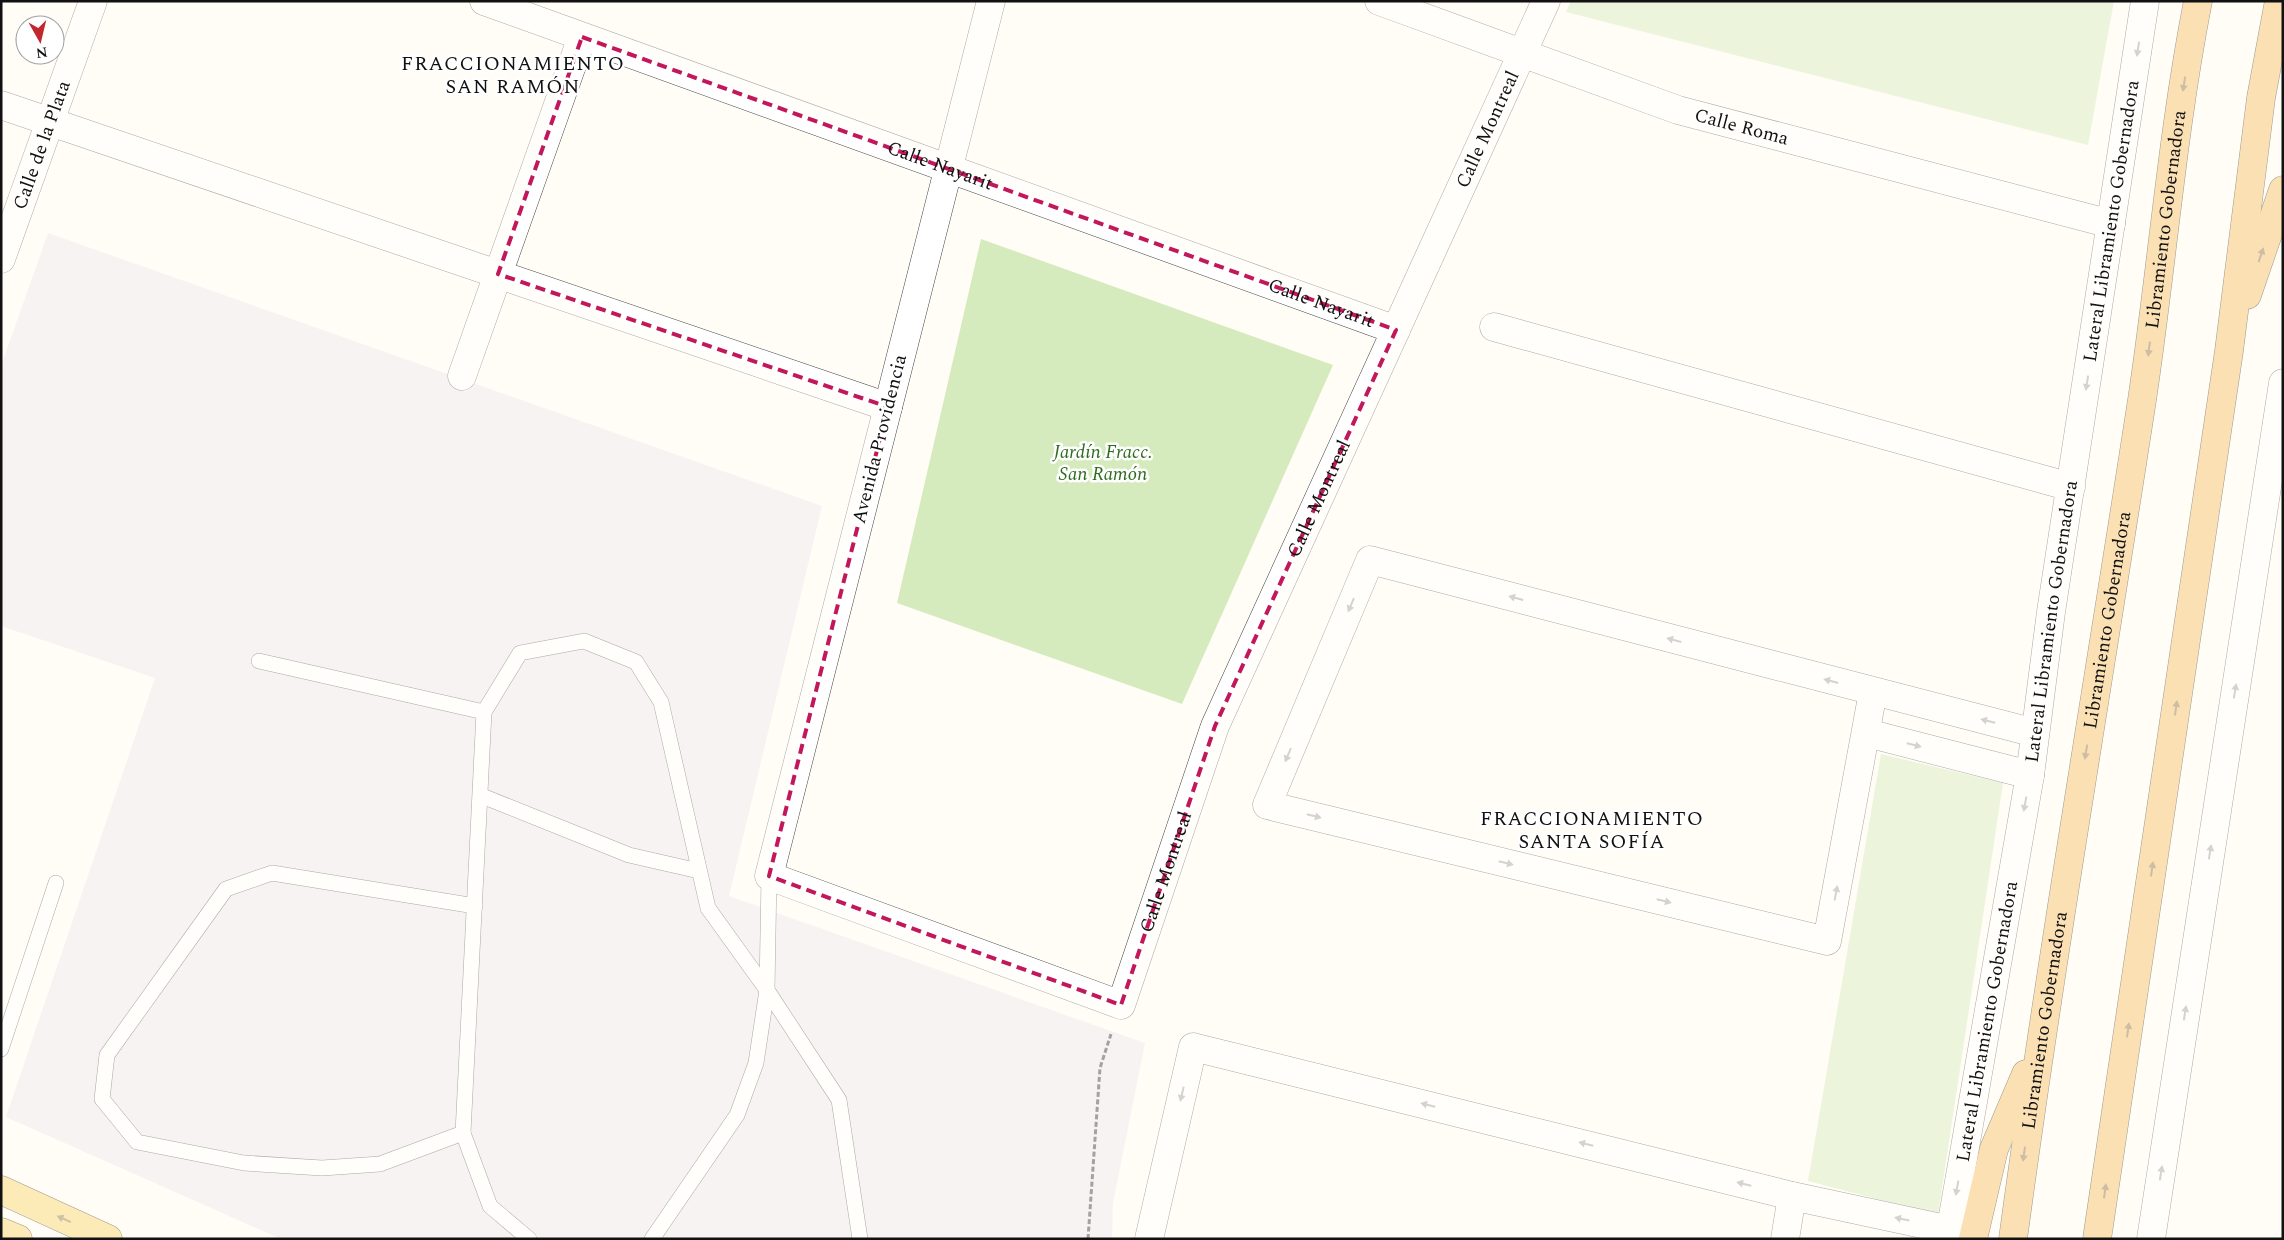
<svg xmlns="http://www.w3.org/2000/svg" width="2284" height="1240" font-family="Spectral,serif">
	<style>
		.industrial { fill: #eee6ef }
		.green { fill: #d5ebbd }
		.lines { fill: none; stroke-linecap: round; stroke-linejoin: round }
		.service-casing { stroke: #444; stroke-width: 16 }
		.minor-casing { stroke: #444; stroke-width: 29 }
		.tertiary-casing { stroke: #444; stroke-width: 29 }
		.primary-casing { stroke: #222; stroke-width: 29 }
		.trunk-casing { stroke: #222; stroke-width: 29 }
		.path { stroke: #333; stroke-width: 3; stroke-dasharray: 5 2.5; stroke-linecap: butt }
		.service { stroke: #fff; stroke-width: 15 }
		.minor { stroke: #fff; stroke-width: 28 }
		.tertiary { stroke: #fff; stroke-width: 28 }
		.primary { stroke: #f9d66b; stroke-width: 28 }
		.trunk { stroke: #f7bc64; stroke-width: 28 }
		.oneway { fill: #a0a0a0 }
		.oneway2 { fill: #906f3f }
		.oneway3 { fill: #917d42 }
		.marked { fill: none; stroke: #c2185b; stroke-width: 4; stroke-dasharray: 10 6; stroke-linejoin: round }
		.labels { text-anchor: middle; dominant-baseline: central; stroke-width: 5; stroke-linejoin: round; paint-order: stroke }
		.street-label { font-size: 19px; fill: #111; stroke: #fff }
		.park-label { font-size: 19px; font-style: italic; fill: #2f6b1f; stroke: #fff }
		.neighbourhood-label { font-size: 20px; letter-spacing: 1px; fill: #111; stroke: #fff }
	</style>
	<rect width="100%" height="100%" fill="#fffdf5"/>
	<polygon class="industrial" points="48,233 822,506 729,896 1145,1043 1113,1203 1112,1239 281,1239 6,1117 155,678 1,626 1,366"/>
	<g class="green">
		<polygon points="1571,1 2114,1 2088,145 1566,12"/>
		<polygon points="981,239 1333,365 1182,704 897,603"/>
		<polygon points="1881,754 2003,783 1938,1215 1808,1181"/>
	</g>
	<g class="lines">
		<g class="service-casing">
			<g id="service">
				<polyline points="259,661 484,712 463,1133 490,1206 529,1239"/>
				<polyline points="484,712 520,653 584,641 636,662 661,702 708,908 767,990 839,1100 860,1239"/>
				<polyline points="482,796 629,855 699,871"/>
				<polyline points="1,1049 56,883"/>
				<polyline points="463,1133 380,1164 322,1168 244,1163 137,1142 102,1099 107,1055 226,889 272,873 475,906"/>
				<polyline points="652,1239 737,1115 756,1063 767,990 769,876"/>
			</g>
		</g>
		<g class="minor-casing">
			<g id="minor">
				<path id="s1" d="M484,1l912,329"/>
				<path id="s2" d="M991,1l-222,875 352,129 94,-279 331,-725"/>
				<path id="s3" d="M1379,1l299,109 433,114"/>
				<polyline points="1,105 888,407"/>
				<path id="s4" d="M1,259l92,-258"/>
				<polyline points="1494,327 2071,487"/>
				<polyline points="462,376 582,37"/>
				<polyline points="1873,692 1827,941 1267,805 1370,560 2035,733"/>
				<polyline points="1867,733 2030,775"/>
				<polyline points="1149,1239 1193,1047 1792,1196 1950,1230"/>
				<polyline points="1785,1239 1792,1196"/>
			</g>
		</g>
		<g class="tertiary-casing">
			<g id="tertiary">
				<path id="s5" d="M1949,1239l81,-464 21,-163 94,-611"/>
				<polyline points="2151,1239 2283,383"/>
			</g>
		</g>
		<g class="primary-casing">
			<g id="primary">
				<polyline points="1,1190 108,1239"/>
				<polyline points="1,1232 18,1239"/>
			</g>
		</g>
		<g class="trunk-casing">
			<g id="trunk">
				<polyline points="2247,295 2283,190"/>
				<polyline points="1973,1239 1994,1149 2026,1074"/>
				<path id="s6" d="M2013,1239c38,-281 86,-560 129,-839 20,-133 30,-267 56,-399"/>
				<polyline points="2097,1239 2229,351 2261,98 2279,1"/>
			</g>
		</g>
		<polyline class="path" points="1088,1239 1100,1068 1111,1034"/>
		<use href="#service" class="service"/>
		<use href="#minor" class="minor"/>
		<use href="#tertiary" class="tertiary"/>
		<use href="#primary" class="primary"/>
		<use href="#trunk" class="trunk"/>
	</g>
	<defs><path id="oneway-solid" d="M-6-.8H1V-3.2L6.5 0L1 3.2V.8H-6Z" transform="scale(1.25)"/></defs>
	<g class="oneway">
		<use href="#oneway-solid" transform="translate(2138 49) rotate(99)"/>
		<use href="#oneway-solid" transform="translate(2087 383) rotate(99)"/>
		<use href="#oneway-solid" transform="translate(1516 598) rotate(-165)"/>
		<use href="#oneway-solid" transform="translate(1351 605) rotate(113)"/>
		<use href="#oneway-solid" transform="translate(1674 640) rotate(-165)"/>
		<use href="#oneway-solid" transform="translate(1831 681) rotate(-165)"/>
		<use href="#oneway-solid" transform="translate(2235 691) rotate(-81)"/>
		<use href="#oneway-solid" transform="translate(1988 721) rotate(-166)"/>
		<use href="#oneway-solid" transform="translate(1914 745) rotate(14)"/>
		<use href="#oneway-solid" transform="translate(1288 755) rotate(113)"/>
		<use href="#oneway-solid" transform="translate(2025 804) rotate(100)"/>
		<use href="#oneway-solid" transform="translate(1314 816) rotate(14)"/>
		<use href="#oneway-solid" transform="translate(2210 852) rotate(-81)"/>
		<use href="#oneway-solid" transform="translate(1506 863) rotate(14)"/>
		<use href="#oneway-solid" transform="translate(1836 893) rotate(-79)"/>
		<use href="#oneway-solid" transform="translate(1664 901) rotate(14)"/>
		<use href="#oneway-solid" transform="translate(2185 1013) rotate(-81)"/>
		<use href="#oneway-solid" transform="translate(1182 1094) rotate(103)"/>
		<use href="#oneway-solid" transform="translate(1428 1105) rotate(-166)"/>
		<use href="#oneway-solid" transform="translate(1586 1144) rotate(-166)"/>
		<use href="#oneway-solid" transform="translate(2161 1173) rotate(-81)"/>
		<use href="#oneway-solid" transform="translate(1744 1184) rotate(-166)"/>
		<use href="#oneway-solid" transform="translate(1957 1188) rotate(100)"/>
		<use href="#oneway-solid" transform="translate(1902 1219) rotate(-168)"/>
	</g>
	<g class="oneway2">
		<use href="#oneway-solid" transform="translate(2184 84) rotate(99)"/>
		<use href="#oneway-solid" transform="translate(2261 255) rotate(-71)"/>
		<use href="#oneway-solid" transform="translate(2149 349) rotate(97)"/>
		<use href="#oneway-solid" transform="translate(2176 708) rotate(-82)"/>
		<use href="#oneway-solid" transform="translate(2086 752) rotate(99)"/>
		<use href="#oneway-solid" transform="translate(2152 869) rotate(-82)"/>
		<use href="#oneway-solid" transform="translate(2128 1030) rotate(-82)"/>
		<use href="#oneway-solid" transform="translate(2024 1154) rotate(98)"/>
		<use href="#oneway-solid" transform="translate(2105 1191) rotate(-82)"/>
	</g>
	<use class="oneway3" href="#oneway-solid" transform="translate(64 1219) rotate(-156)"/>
	<path d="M0 0H2284V1240H0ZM582,37l814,293 -181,396 -94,279 -352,-129 119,-469 -390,-133z" fill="#fffdf5" fill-opacity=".55" fill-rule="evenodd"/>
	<path class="marked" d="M582,37l814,293 -181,396 -94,279 -352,-129 119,-469 -390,-133z"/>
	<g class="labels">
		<g class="street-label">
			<text stroke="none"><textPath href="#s3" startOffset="384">Calle Roma</textPath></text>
			<text stroke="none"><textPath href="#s2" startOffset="2228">Calle Montreal</textPath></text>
			<text stroke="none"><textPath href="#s4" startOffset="121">Calle de la Plata</textPath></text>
			<text stroke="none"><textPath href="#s1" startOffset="485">Calle Nayarit</textPath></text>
			<text stroke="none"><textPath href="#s5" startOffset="1031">Lateral Libramiento Gobernadora</textPath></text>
			<text stroke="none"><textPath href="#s6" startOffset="1031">Libramiento Gobernadora</textPath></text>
			<text stroke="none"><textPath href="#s1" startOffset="890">Calle Nayarit</textPath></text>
			<text transform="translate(880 439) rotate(-76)">Avenida Providencia</text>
			<text stroke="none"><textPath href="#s2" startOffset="1822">Calle Montreal</textPath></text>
			<text stroke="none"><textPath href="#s6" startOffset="626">Libramiento Gobernadora</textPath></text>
			<text stroke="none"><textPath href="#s5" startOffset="626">Lateral Libramiento Gobernadora</textPath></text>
			<text stroke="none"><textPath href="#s2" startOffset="1418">Calle Montreal</textPath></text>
			<text stroke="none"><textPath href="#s5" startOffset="221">Lateral Libramiento Gobernadora</textPath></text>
			<text stroke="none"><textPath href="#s6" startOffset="221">Libramiento Gobernadora</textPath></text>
		</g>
		<g class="park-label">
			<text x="1103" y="452">Jardín Fracc.<tspan x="1103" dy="22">San Ramón</tspan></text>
		</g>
		<g class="neighbourhood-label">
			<text x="513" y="64">FRACCIONAMIENTO<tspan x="513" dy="23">SAN RAMÓN</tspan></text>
			<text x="1592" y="819">FRACCIONAMIENTO<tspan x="1592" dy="23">SANTA SOFÍA</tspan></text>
		</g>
	</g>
	<rect width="2284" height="1240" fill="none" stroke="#111111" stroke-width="5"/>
	<g transform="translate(40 40) rotate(172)"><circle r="24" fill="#ffffff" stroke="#a0a0a0"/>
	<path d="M0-4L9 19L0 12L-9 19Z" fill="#c4262e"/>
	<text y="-8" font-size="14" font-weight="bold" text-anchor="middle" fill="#111111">N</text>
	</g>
</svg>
